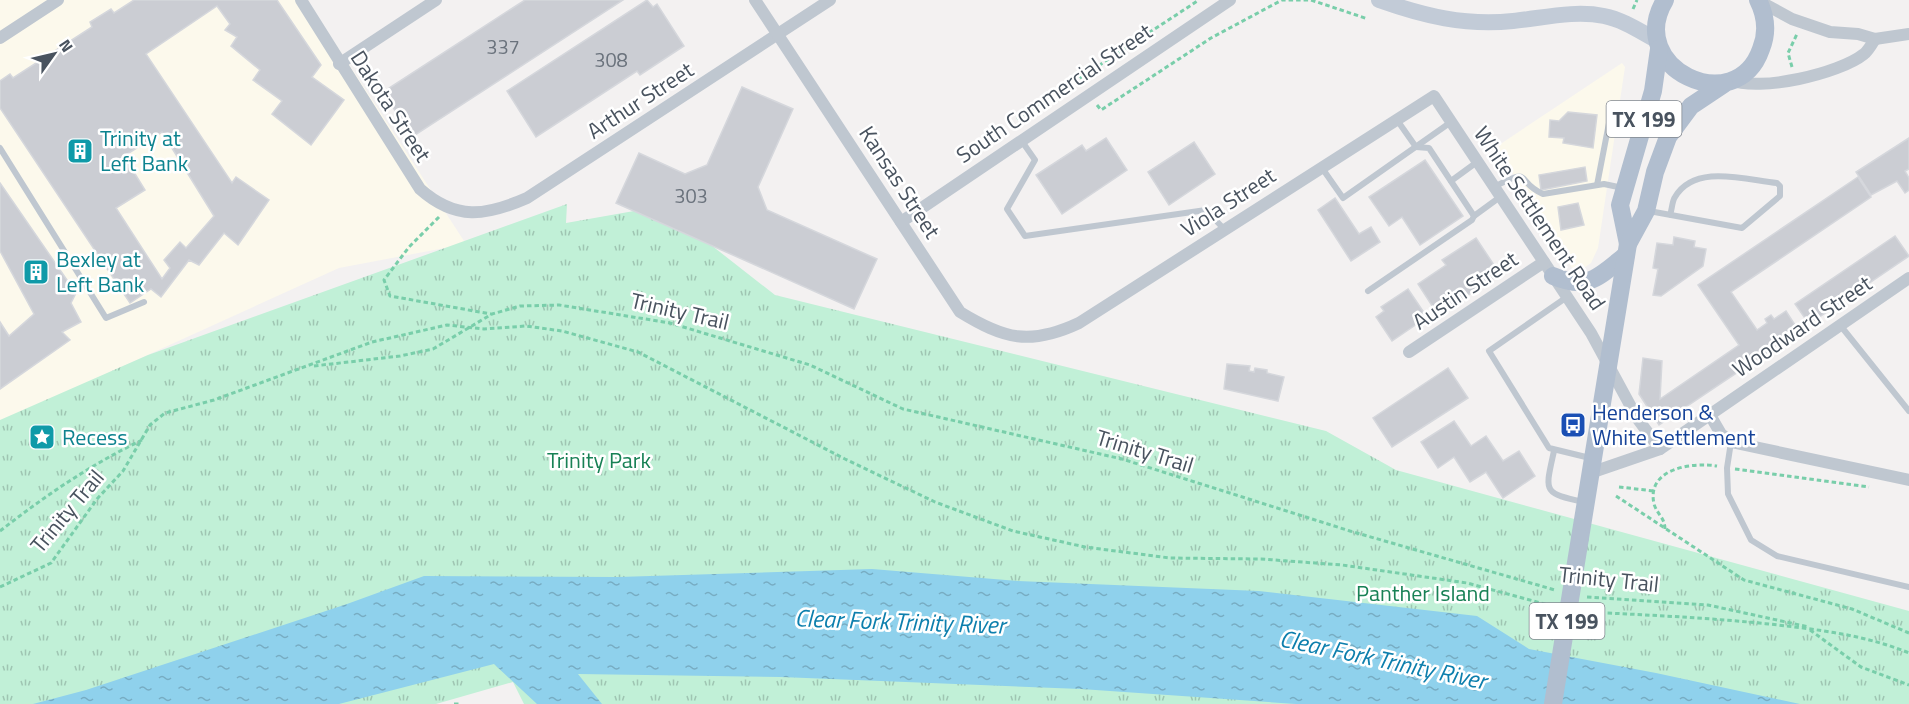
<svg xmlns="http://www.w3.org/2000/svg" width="1909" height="704" font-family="'Titillium Web',sans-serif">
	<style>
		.commercial { fill: #fcf9ec }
		.park { fill: url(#park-tufts) }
		.water { fill: url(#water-ripples) }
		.building { fill: #cbcdd3; stroke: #d5d7dc; stroke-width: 1.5; fill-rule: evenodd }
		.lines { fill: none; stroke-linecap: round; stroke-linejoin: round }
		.path { stroke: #79ceaa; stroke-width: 3; stroke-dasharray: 4.5 3; stroke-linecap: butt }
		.service { stroke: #bfc7d0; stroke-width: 6 }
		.minor { stroke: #bfc7d0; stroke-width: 12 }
		.secondary { stroke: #c2cbd7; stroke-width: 16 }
		.primary { stroke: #b1becf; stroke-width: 18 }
		.primary-bridge { stroke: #b1becf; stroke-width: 18 }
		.labels { text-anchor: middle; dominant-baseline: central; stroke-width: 5; stroke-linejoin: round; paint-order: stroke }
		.number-label { font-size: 20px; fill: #6a727c }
		.shield { fill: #fff; stroke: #80878f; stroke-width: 1.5 }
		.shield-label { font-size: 21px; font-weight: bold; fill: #49535f }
		.street-label { font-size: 22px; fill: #49535f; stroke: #fff }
		.culture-label { font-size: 22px; fill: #0d838f; stroke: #fff; text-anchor: start }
		.transit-label { font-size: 22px; fill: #164399; stroke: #fff; text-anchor: start }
		.park-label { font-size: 22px; fill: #188155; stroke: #fff }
		.water-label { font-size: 24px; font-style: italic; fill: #0d7fad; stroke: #fff }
	</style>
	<defs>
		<pattern id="park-tufts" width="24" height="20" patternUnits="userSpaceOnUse" patternTransform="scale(1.5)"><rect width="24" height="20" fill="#c1f0d7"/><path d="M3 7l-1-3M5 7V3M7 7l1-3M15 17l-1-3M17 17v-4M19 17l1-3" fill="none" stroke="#9fc5b2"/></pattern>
		<pattern id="water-ripples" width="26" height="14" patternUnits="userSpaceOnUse" patternTransform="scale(1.5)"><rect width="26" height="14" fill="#8fd1ec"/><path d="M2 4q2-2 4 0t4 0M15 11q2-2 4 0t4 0" fill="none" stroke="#77acc2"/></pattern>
	</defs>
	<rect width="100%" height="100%" fill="#f3f1f1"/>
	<g class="commercial">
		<polygon points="0,0 307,0 466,244 339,268 0,422"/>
		<polygon points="1622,63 1625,67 1598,248 1591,263 1578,272 1572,268 1496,147"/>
	</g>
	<polygon class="park" points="567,204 566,223 634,211 711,245 775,295 1326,431 1396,470 1909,611 1909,704 524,704 513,682 436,704 0,704 0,420 148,355"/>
	<polygon class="water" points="872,569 1018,581 1259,591 1477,616 1529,649 1656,673 1800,704 1296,704 1081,689 781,677 578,674 602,704 537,704 494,664 339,704 33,704 86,690 347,604 424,576 618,577"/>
	<g class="building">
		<path d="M134,0h143l44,65 -9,12 32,23 -33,45 -39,-31 10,-13 -29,-21 7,-10 -29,-24 6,-9 -12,-7 5,-6 -13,-18 -71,48 86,129 4,-6 33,23 -31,45 -14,-12 -25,32 -10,-5 -28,37 -10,-8 -21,14 -130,-195v-27l10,-7 3,4 79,-51 -2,-5 21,-13 3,4zM162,132l52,84 -28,32 -6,-6 -16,18 6,8 -8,11 -46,-71 29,-18 -21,-34z"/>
		<polygon points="525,0 623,0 412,137 383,92"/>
		<polygon points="647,0 653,7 657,4 684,46 640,75 637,71 536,137 507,91"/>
		<polygon points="742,87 793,109 758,187 767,210 877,259 854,309 616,203 639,153 685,174 707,165"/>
		<polygon points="1568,112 1597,115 1593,148 1563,143 1564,138 1549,137 1550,120 1559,121"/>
		<polygon points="1106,138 1127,170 1062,214 1036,175 1082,145 1086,151"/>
		<polygon points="1909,138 1909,169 1905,171 1909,178 1909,190 1905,193 1897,181 1871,195 1856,172"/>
		<polygon points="1194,142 1215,174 1169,205 1148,172"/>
		<polygon points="1425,160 1463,216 1420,245 1402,217 1389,226 1369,197"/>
		<polygon points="1585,167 1587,181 1541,190 1539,175"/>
		<polygon points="1858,177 1871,197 1731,292 1757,330 1767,323 1765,319 1771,315 1774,319 1786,311 1799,331 1659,425 1639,394 1643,358 1662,361 1660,399 1739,345 1698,285"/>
		<polygon points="0,183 76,293 71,303 81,322 62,332 70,340 0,389 0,322 9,336 34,314 0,251"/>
		<polygon points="1335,198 1359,234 1371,227 1380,242 1351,261 1318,210"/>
		<polygon points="1578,203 1584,225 1561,230 1558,207"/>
		<polygon points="1895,236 1909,256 1809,324 1795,304"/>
		<polygon points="1674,237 1695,241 1694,247 1706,249 1703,266 1661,296 1653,295 1658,269 1653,268 1657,243 1673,245"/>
		<polygon points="1476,238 1500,274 1438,315 1418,284 1446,265 1442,260"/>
		<polygon points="1408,289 1427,317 1392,341 1376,317 1384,311 1381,307"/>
		<polygon points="1227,364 1250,366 1249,371 1254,372 1255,368 1267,370 1267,373 1284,377 1278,401 1224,389"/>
		<polygon points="1448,368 1468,398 1392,447 1373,418"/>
		<polygon points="1454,421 1471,446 1486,436 1503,461 1519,451 1535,476 1503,498 1486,472 1470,482 1454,457 1438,468 1421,442"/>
	</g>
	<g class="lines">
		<g class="path">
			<polyline points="1633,9 1637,0"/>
			<polyline points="1792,67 1788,53 1797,34"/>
			<polyline points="1097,105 1101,110 1211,38 1282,0 1311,0 1368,19"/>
			<polyline points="1017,119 1199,0"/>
			<polyline points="439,217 409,247 384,280 390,296 491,314"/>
			<polyline points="314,366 400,356 433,349 492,314 520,306 559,305 670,323 810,365 903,409 1122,459 1350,531 1555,590"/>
			<polyline points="1735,469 1869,487"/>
			<polyline points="1619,487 1654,491"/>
			<polyline points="1616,496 1744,580 1852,609 1909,633"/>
			<path d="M1665,529c0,-11 -8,-15 -11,-25 -8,-36 39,-42 63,-38"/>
			<path d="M0,531c45,-35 90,-66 142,-91"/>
			<polyline points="0,587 51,563 97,499 123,471 150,425 165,413 214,400 372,342 447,325 484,329 526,326 562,331 638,352 845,459 935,502 1013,531 1085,547 1170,558 1261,559 1342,565 1467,583 1552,606"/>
			<polyline points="1587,597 1708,605 1809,627"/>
			<path d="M1585,612c65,3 129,6 193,13 44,5 90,11 131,28"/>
			<polyline points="1810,630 1861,667 1909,685"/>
			<polyline points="454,704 461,704"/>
		</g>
		<g class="service">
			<polyline points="1021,140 1035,160 1007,209 1025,236 1206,210 1224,229"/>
			<polyline points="0,148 106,318 144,302"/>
			<polyline points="1322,168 1343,198 1451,122"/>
			<polyline points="1451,181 1477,162"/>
			<polyline points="1597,185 1609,123 1640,130"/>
			<path d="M1494,187c40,-21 20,-6 49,7l61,-10 19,4"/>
			<path d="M1649,211l93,17 38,-32v-10l-3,-3c-31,-3 -82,-20 -102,14 -3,4 -3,13 -5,18"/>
			<polyline points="1474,216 1500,197"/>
			<polyline points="1368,291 1472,220 1474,216 1429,148 1416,147 1397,120"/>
			<polyline points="1567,297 1489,351 1549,448 1590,458"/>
			<polyline points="1840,325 1909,411"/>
			<polyline points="1731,442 1727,468 1728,494 1751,540 1777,556 1909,587"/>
			<path d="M1554,451c-9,41 -12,42 30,51"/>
		</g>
		<g class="minor">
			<path d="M301,0l119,189c36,32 66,27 107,9l303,-198"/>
			<path d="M755,0l205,312c44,27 70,34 119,11l355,-227 157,237 46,85 23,31"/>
			<polyline points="1759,1 1792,19 1830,32 1858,34 1875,39 1909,34"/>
			<polyline points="0,38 58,0"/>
			<polyline points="339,64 436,0"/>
			<path d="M1731,80c28,12 108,-6 133,-26 4,-3 8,-10 11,-15"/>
			<polyline points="901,222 1230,0"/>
			<polyline points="1409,352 1544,262"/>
			<polyline points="1710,415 1721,434 1731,442 1909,480"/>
			<polyline points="1593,472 1660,449 1909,278"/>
		</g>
		<path class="secondary" d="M1379,0c45,16 86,26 134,21 30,-3 62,-11 91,-5 20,4 37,16 54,25"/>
		<g class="primary">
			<path d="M1665,0c-41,68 71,121 96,49 7,-17 5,-33 -3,-49"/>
			<polyline points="1628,244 1620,205 1653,91 1659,49"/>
			<path d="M1553,276c36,15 45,1 73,-21"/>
			<polyline points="1580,538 1628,244 1646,211 1655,172 1668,137 1691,106 1724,84"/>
		</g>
		<polyline class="primary-bridge" points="1553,704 1580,538"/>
	</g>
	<defs>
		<g id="building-square" transform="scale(1.35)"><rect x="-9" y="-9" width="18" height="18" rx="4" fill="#0f9aa8" stroke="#fff"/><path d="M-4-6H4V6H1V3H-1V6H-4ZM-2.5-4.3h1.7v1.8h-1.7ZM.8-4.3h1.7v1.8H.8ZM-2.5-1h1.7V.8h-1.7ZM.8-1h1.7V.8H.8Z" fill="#fff"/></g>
		<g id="bus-square" transform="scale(1.35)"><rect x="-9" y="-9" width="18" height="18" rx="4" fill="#1a4fb4" stroke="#fff"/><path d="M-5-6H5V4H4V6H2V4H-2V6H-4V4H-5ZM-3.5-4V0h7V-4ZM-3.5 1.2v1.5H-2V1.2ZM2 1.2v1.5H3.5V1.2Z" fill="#fff"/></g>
		<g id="sight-square" transform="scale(1.35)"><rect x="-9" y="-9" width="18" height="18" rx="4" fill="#0f9aa8" stroke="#fff"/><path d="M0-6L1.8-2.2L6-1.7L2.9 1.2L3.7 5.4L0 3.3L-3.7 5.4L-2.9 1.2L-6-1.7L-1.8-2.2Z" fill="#fff"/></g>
	</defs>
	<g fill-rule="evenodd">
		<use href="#building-square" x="80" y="151"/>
		<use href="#building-square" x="36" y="272"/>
		<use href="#bus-square" x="1573" y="425"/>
		<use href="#sight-square" x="42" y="437"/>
	</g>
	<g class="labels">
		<g class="number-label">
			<text x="503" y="46">337</text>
			<text x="611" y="59">308</text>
			<text x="691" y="195">303</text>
		</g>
		<g class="shield">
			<rect x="1606.5" y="101" width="75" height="36" rx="4.5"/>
			<rect x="1529.5" y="603" width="75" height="36" rx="4.5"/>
		</g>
		<g class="shield-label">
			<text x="1644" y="119">TX 199</text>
			<text x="1567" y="621">TX 199</text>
		</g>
		<g class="street-label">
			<text transform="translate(1054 93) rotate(-34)">South Commercial Street</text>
			<text transform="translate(640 100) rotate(-33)">Arthur Street</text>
			<text transform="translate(391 106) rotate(57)">Dakota Street</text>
			<text transform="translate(900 182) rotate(57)">Kansas Street</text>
			<text transform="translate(1228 202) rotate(-33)">Viola Street</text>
			<text transform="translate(1540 218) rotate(56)">White Settlement Road</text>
			<text transform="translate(1465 290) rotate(-34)">Austin Street</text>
			<text transform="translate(680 311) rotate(13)">Trinity Trail</text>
			<text transform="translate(1802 326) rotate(-34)">Woodward Street</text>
			<text transform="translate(1145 451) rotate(17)">Trinity Trail</text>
			<text transform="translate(67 511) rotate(-50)">Trinity Trail</text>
			<text transform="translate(1609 579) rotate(6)">Trinity Trail</text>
		</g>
		<g class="culture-label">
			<text x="100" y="138">Trinity at<tspan x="100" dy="25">Left Bank</tspan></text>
			<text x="56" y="259">Bexley at<tspan x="56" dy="25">Left Bank</tspan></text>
			<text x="62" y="437">Recess</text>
		</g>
		<g class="transit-label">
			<text x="1592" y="412">Henderson &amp;<tspan x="1592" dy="25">White Settlement</tspan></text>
		</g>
		<g class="park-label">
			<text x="599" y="460">Trinity Park</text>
			<text x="1423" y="593">Panther Island</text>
		</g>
		<g class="water-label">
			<text transform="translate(900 621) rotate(2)">Clear Fork Trinity River</text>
			<text transform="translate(1383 659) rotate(12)">Clear Fork Trinity River</text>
		</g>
	</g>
	<g transform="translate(54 54) rotate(56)" stroke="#ffffff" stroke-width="4.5" paint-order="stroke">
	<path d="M0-4.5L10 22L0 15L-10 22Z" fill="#49535f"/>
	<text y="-9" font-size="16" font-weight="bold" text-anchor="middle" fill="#49535f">N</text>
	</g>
</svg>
